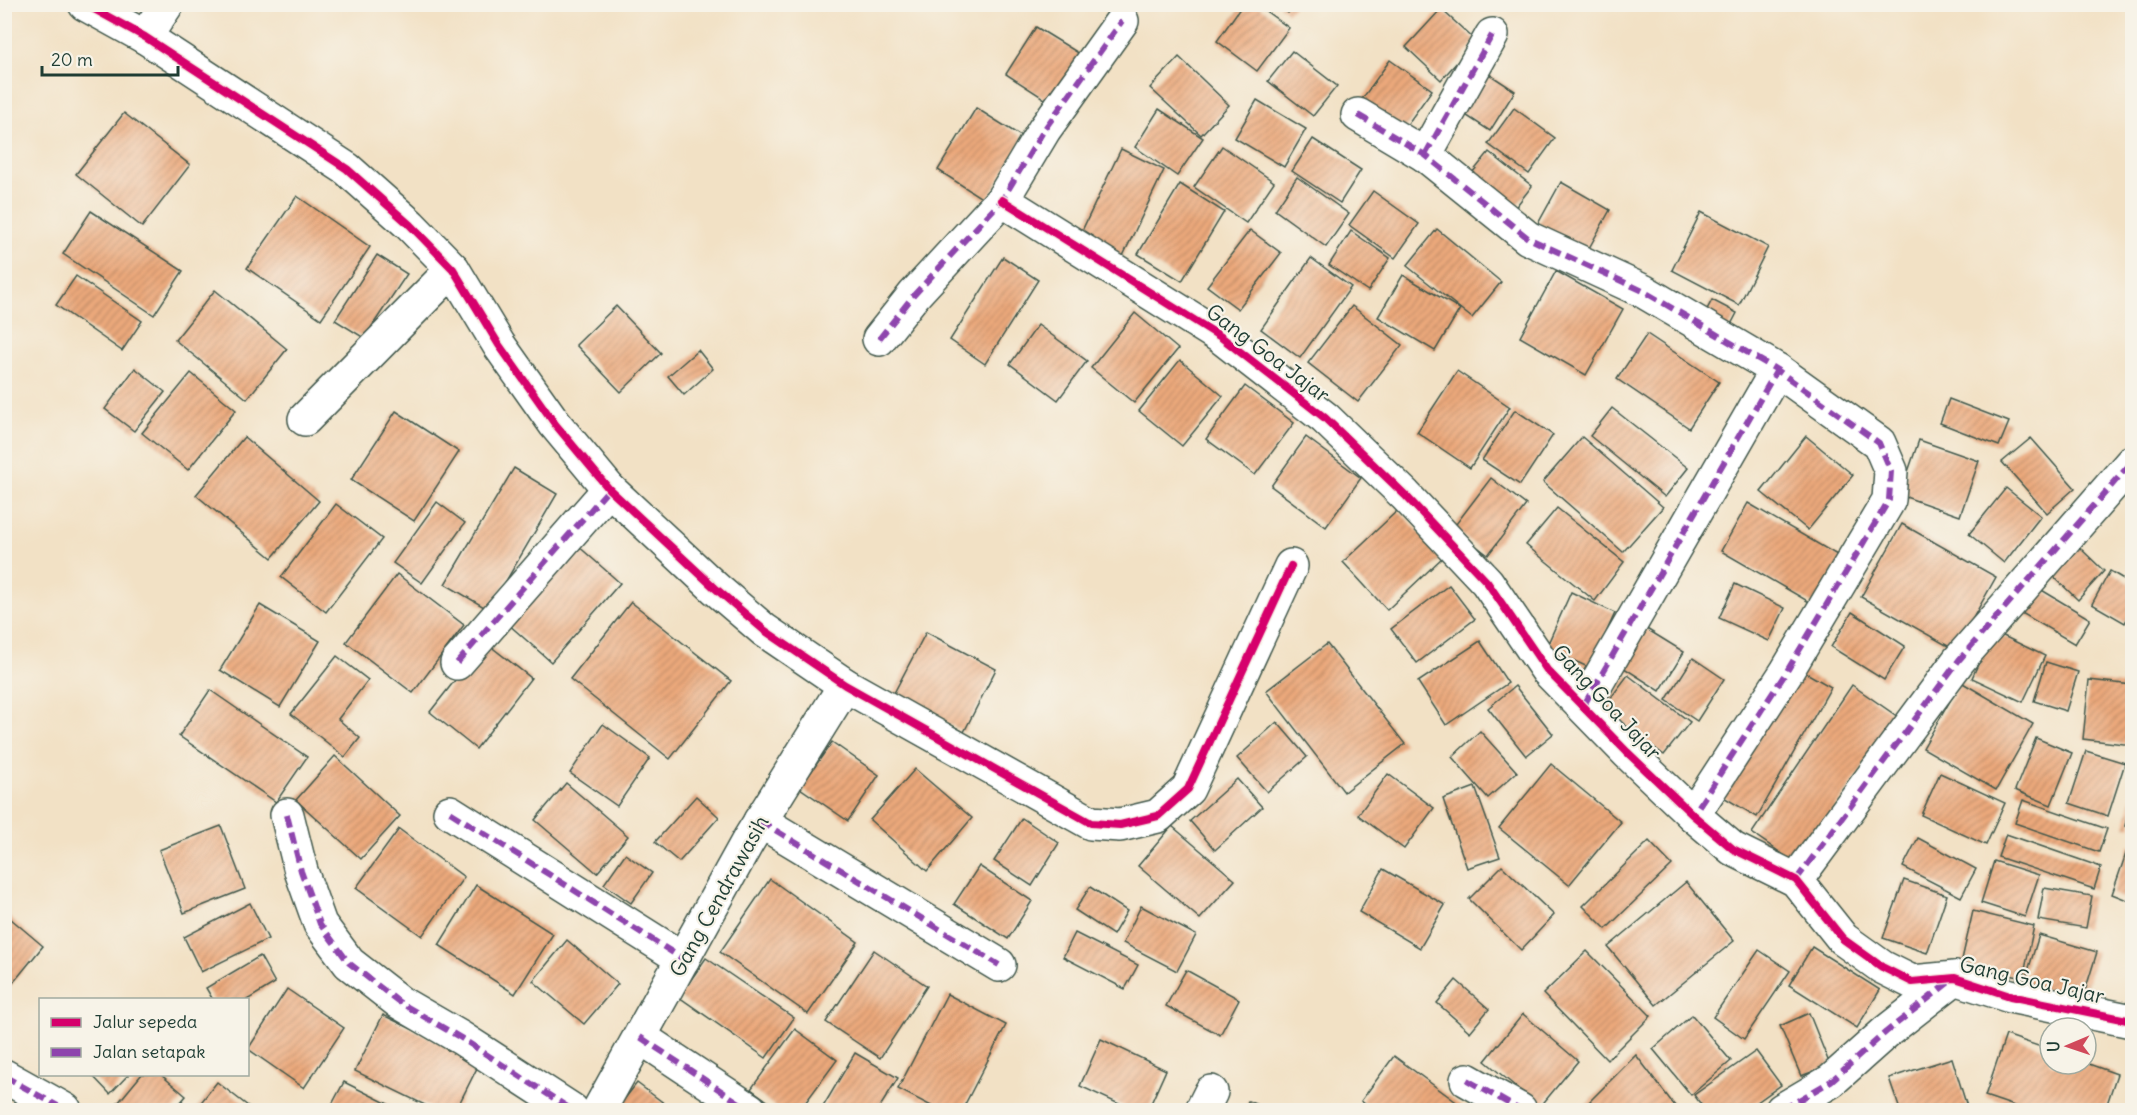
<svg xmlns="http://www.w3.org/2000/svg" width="2137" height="1115" font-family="Delius,sans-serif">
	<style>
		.building { fill: url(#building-hatch) }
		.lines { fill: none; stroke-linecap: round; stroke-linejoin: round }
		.street-casing { stroke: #3f564a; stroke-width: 36 }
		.street { stroke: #fff; stroke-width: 33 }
		.quiet { stroke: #8e44ad; stroke-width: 6; stroke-dasharray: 12 6; stroke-linecap: butt }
		.cycleway-casing { stroke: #f7f3e8; stroke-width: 11 }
		.cycleway { stroke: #d6006c; stroke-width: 8 }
		.labels { text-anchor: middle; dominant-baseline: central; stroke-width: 4.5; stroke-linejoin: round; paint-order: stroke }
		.street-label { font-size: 21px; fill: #1f3d34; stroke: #f7f3e8 }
	</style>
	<defs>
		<pattern id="building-hatch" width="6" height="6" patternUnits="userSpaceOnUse" patternTransform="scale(1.5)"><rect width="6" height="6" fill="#eca97c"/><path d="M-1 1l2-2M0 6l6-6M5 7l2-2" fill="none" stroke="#bf8b66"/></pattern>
	</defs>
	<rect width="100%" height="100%" fill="#f7f3e8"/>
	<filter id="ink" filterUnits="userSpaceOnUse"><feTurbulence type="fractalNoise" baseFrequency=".0167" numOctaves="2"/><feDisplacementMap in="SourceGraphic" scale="12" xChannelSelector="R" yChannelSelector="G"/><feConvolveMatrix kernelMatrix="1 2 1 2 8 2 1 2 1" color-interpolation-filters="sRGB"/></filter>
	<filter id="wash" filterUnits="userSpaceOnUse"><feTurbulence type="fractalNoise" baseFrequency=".008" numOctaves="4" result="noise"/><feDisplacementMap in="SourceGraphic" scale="24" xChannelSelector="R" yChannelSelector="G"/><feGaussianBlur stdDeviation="1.35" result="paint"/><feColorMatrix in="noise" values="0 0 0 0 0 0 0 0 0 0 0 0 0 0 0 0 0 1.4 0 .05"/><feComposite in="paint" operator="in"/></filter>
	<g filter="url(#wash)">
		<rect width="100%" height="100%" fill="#f2e1c5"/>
		<g id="blocks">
			<g class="building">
				<polygon points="1243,4 1256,4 1289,28 1257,71 1217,41"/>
				<polygon points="1278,4 1296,4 1288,13"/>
				<polygon points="1441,9 1476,41 1441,80 1406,47"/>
				<polygon points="1036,27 1085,57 1054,105 1006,74"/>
				<polygon points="1292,51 1337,86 1313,116 1268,81"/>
				<polygon points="1179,57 1229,105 1201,135 1150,88"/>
				<polygon points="1390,60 1432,90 1404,129 1362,99"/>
				<polygon points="1486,72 1515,91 1490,131 1461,112"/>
				<polygon points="1257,100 1306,129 1284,167 1235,138"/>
				<polygon points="976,108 1024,138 986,201 938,170"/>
				<polygon points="1514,108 1555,138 1529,174 1488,144"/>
				<polygon points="1159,109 1203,138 1177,176 1135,147"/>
				<polygon points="124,113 190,165 142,227 76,174"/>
				<polygon points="1313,139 1361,170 1340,203 1292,171"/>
				<polygon points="1222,146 1274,182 1246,223 1194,187"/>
				<polygon points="1121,149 1164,170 1122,258 1079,237"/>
				<polygon points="1489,152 1532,186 1507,218 1464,183"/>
				<polygon points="1297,177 1349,214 1326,247 1275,210"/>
				<polygon points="1561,182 1610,210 1583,259 1534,231"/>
				<polygon points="1180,184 1224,212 1182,281 1138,254"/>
				<polygon points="1373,191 1419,224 1395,258 1349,225"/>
				<polygon points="297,196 370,247 321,319 247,268"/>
				<polygon points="91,211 183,271 154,315 63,254"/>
				<polygon points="1701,212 1768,247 1739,305 1672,270"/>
				<polygon points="1437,229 1501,282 1472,318 1407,266"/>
				<polygon points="1250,230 1281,253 1238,309 1207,286"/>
				<polygon points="1351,231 1390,258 1368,291 1329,265"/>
				<polygon points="377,255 407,274 364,338 335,320"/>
				<polygon points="1003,257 1038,280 985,364 950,340"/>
				<polygon points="1311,258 1351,287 1300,358 1261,329"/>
				<polygon points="1556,271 1623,309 1586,375 1520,337"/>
				<polygon points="1403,275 1460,309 1435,351 1378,317"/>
				<polygon points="76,276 142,321 122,351 56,305"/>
				<polygon points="215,290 287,349 247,399 175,340"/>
				<polygon points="1712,300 1737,313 1727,332 1702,319"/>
				<polygon points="616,306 661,353 621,392 576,345"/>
				<polygon points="1352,306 1402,345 1358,402 1308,363"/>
				<polygon points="1135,313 1178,349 1134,403 1091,368"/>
				<polygon points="1038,325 1087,361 1058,400 1010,364"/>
				<polygon points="1647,334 1719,382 1689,428 1617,379"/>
				<polygon points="698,350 713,369 684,395 668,376"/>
				<polygon points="1180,360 1223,396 1182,446 1139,411"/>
				<polygon points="135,368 165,392 134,431 105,409"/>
				<polygon points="1457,371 1510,407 1470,468 1417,432"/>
				<polygon points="191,373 236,410 188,470 142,433"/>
				<polygon points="1245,386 1294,423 1255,475 1206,439"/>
				<polygon points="1949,399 2009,422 1999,446 1940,423"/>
				<polygon points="1612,408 1688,468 1665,497 1590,436"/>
				<polygon points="1515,410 1553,435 1520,485 1482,460"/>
				<polygon points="396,411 459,452 414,521 351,480"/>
				<polygon points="1806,436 1853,475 1808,530 1761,492"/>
				<polygon points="244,437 319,501 272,558 196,495"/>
				<polygon points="1306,437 1361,478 1326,527 1271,486"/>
				<polygon points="1582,437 1663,507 1623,552 1543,482"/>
				<polygon points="2031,438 2075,488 2047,513 2002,462"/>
				<polygon points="1919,440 1979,461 1960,516 1900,495"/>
				<polygon points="514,468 557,494 489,610 445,584"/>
				<polygon points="1491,478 1526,505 1488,555 1453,528"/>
				<polygon points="2006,488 2041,516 2004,563 1969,534"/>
				<polygon points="437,502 465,523 422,583 393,563"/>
				<polygon points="1748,503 1844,559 1816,606 1721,551"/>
				<polygon points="336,504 382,539 326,612 281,577"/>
				<polygon points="1557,508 1624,562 1595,601 1526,545"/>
				<polygon points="1398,510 1443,557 1387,610 1343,562"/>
				<polygon points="1902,524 1996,577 1955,650 1861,597"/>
				<polygon points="576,544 620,583 551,662 507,623"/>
				<polygon points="2079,547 2104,571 2078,600 2052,575"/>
				<polygon points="2110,571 2132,584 2132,609 2125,623 2092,604"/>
				<polygon points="397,574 464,625 413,693 346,642"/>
				<polygon points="1735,584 1785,608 1769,641 1719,618"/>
				<polygon points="1449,585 1475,619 1417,663 1391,629"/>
				<polygon points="2035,586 2090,619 2075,644 2020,612"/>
				<polygon points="1571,592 1615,613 1590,668 1546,648"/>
				<polygon points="631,602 731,681 670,759 570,679"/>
				<polygon points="260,605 320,641 280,707 220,670"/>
				<polygon points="1852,612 1905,646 1884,680 1831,647"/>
				<polygon points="1645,628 1684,652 1660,691 1621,666"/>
				<polygon points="1993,631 2045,656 2023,702 1972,678"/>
				<polygon points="926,632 996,669 964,732 893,695"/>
				<polygon points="1480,641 1508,683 1446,725 1418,682"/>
				<polygon points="485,642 531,678 476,749 430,712"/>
				<polygon points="1327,644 1405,744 1344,792 1266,691"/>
				<polygon points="337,656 368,680 338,719 360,738 345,757 291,714"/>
				<polygon points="1693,658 1724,679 1697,721 1666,700"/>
				<polygon points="2046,662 2078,672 2066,711 2034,701"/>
				<polygon points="1794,666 1831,687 1757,817 1720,795"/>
				<polygon points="1628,675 1690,722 1664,755 1603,708"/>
				<polygon points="2089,680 2132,685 2132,745 2083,739"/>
				<polygon points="1961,682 2033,724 1996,790 1923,748"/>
				<polygon points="1852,685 1898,717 1797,864 1752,833"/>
				<polygon points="1515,686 1553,734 1526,756 1488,708"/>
				<polygon points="210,690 307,757 276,802 179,736"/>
				<polygon points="1277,722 1307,757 1267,792 1237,758"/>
				<polygon points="603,724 650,758 617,806 570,773"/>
				<polygon points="1480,731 1517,772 1488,798 1452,757"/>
				<polygon points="2036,738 2072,753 2051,805 2015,790"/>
				<polygon points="832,742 879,775 848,821 800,788"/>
				<polygon points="2086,751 2125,763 2108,816 2069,803"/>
				<polygon points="335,756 400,816 361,859 296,800"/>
				<polygon points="1551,764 1621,822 1569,885 1499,828"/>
				<polygon points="915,769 972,818 927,871 870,820"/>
				<polygon points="1940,773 2005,803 1986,845 1921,815"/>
				<polygon points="1388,774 1434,808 1404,849 1358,815"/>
				<polygon points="1237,779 1262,807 1215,850 1190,821"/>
				<polygon points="566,783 628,836 597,873 535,820"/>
				<polygon points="1475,787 1500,857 1467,868 1443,799"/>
				<polygon points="2132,794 2132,827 2125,826"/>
				<polygon points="696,796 719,817 679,862 655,842"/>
				<polygon points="2023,800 2107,829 2099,852 2015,823"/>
				<polygon points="1022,818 1059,843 1032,886 994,861"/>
				<polygon points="221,826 245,889 184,913 159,850"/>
				<polygon points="1172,826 1235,880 1200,919 1138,866"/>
				<polygon points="399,829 464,877 422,936 356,888"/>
				<polygon points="2006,834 2101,867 2094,889 1998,857"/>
				<polygon points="1918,838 1976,869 1961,897 1903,867"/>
				<polygon points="1649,841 1672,865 1606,929 1583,906"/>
				<polygon points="2129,845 2132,846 2132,902 2112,894"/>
				<polygon points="625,854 652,873 631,903 604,884"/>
				<polygon points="1994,861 2039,875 2025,917 1981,903"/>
				<polygon points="979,866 1032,901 1008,939 954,904"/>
				<polygon points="1502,866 1554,915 1521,950 1469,899"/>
				<polygon points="1383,869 1445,905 1420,948 1359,912"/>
				<polygon points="770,879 858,942 808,1014 720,952"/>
				<polygon points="1904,880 1947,895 1927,953 1883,938"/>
				<polygon points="1686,882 1734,941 1656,1005 1608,947"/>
				<polygon points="476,885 553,934 515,994 439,945"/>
				<polygon points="1090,887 1127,911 1113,935 1075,910"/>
				<polygon points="2044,888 2092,896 2086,928 2038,920"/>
				<polygon points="250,903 268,939 201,972 184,937"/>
				<polygon points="1141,906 1196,935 1177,971 1123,943"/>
				<polygon points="1973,911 2034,926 2023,978 1961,964"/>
				<polygon points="4,913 43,946 4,994"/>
				<polygon points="1075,933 1138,965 1125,989 1063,957"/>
				<polygon points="2039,935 2097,952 2082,1001 2024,984"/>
				<polygon points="567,940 618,984 584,1024 533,981"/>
				<polygon points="1812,947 1880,990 1857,1028 1789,985"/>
				<polygon points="874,950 927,986 880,1058 826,1022"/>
				<polygon points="1759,950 1790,971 1744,1039 1713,1017"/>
				<polygon points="1587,951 1651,1016 1607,1060 1543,994"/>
				<polygon points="260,956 275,983 247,1000 213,1000 206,988"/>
				<polygon points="706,958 794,1018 766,1058 679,997"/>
				<polygon points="1186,970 1239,999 1220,1035 1166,1006"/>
				<polygon points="1456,980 1489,1009 1470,1032 1437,1003"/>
				<polygon points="287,989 344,1028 304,1088 248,1049"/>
				<polygon points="947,994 1006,1025 962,1110 939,1110 898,1089"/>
				<polygon points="1809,1013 1830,1065 1801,1076 1780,1026"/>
				<polygon points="1523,1014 1578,1061 1540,1107 1485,1061"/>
				<polygon points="383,1015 480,1062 456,1110 435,1110 355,1071"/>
				<polygon points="1692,1015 1731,1061 1691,1095 1653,1049"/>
				<polygon points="795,1029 837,1060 800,1110 780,1110 751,1089"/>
				<polygon points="2006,1035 2050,1050 2050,1064 2086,1063 2117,1074 2105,1110 2026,1110 1985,1096"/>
				<polygon points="1101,1039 1166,1070 1148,1110 1132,1110 1080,1086"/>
				<polygon points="1756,1051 1781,1085 1746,1110 1705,1110 1694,1095"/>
				<polygon points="855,1053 898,1078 878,1110 821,1110"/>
				<polygon points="1636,1055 1678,1110 1581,1110"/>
				<polygon points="1394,1056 1467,1110 1373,1110 1361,1101"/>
				<polygon points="1952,1058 1968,1110 1900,1110 1889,1078"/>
				<polygon points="91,1074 129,1074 110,1094"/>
				<polygon points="142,1074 160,1074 186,1096 174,1110 115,1110 113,1109"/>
				<polygon points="217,1082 253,1110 195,1110"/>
				<polygon points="344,1082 400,1110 329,1110"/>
				<polygon points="637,1083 673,1110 616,1110"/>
				<polygon points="1248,1101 1269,1110 1244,1110"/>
			</g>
		</g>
	</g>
	<g filter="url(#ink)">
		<use href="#blocks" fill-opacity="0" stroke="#3f564a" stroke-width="1.5"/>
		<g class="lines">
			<g class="street-casing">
				<g id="street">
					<polyline points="85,4 145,37 347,169 410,225 453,269 499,345 555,424 609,489 715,588 764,630 845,685 1091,823 1120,825 1158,816 1188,789 1291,566"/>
					<polyline points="145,37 167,4"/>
					<polyline points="1358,115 1425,155 1528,238 1643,291 1777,370 1879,443 1891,471 1889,500 1787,671 1693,815"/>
					<polyline points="1425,155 1492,35"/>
					<polyline points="1002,200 1221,337 1325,418 1405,495 1487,582 1547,670 1627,752 1693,815 1733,849 1796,880 1843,939 1882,967 1912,982 1955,978 2010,996 2132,1021"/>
					<polyline points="879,339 914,295 1002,200 1044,130 1122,21"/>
					<polyline points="305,419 453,269"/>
					<polyline points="457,663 609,489"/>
					<polyline points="1584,705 1777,370"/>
					<polyline points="450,812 683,959"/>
					<polyline points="287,815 301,871 320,924 349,963 399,1002 461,1038 572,1110"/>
					<polyline points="760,821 999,965"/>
					<polyline points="1796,880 1959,660 2132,462"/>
					<polyline points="640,1037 750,1110"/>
					<polyline points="4,1076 65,1110"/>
					<polyline points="1467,1080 1520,1110"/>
					<polyline points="599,1110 748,841 845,685"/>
					<polyline points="1202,1110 1211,1092"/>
					<polyline points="1782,1110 1831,1081 1886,1032 1955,978"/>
				</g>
			</g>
			<use href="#street" class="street"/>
			<g class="quiet">
				<polyline points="1358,115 1425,155 1528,238 1643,291 1777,370 1879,443 1891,471 1889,500 1787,671 1693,815"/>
				<polyline points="1425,155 1492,35"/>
				<polyline points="879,339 914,295 1002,200 1044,130 1122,21"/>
				<polyline points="457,663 609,489"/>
				<polyline points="1584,705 1777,370"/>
				<polyline points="450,812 683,959"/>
				<polyline points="287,815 301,871 320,924 349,963 399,1002 461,1038 572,1110"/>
				<polyline points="760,821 999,965"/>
				<polyline points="1796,880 1959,660 2132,462"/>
				<polyline points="640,1037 750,1110"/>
				<polyline points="4,1076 65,1110"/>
				<polyline points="1467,1080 1520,1110"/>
				<polyline points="1782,1110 1831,1081 1886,1032 1953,979"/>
			</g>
			<g class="cycleway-casing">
				<g id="cycleway">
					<polyline points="85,4 145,37 347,169 410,225 453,269 499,345 555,424 609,489 715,588 764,630 845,685 1091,823 1120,825 1158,816 1188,789 1291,566"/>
					<polyline points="1002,200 1221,337 1325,418 1405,495 1487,582 1547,670 1627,752 1693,815 1733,849 1796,880 1843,939 1882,967 1912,982 1955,978 2010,996 2132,1021"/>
				</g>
			</g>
			<use href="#cycleway" class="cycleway"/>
		</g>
	</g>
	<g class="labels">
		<g class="street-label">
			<text transform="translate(1268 353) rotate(37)">Gang Goa Jajar</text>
			<text transform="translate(1607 702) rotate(47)">Gang Goa Jajar</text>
			<text transform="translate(719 896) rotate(-61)">Gang Cendrawasih</text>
			<text transform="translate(2032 980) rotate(13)">Gang Goa Jajar</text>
		</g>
	</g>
	<rect width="2137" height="1115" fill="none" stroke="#f7f3e8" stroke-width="24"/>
	<rect x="39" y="998" width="210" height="78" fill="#f7f3e8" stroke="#a1aaa0" stroke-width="1.5"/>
	<rect x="51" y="1018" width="30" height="9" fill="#d6006c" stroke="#a1aaa0" stroke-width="1.5"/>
	<text x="93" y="1028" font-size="18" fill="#1f3d34">Jalur sepeda</text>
	<rect x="51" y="1048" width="30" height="9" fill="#8e44ad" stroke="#a1aaa0" stroke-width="1.5"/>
	<text x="93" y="1058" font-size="18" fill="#1f3d34">Jalan setapak</text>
	<g transform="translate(2068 1046) rotate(268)"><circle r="28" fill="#f7f3e8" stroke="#a1aaa0" stroke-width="1.5"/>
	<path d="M0-4.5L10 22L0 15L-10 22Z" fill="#d1495b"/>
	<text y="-9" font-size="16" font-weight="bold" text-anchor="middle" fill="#1f3d34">U</text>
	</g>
	<path d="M42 66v9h136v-9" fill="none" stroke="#1f3d34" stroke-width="3"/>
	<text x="51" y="66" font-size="18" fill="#1f3d34" stroke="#f7f3e8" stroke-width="4.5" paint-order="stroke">20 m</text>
</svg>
